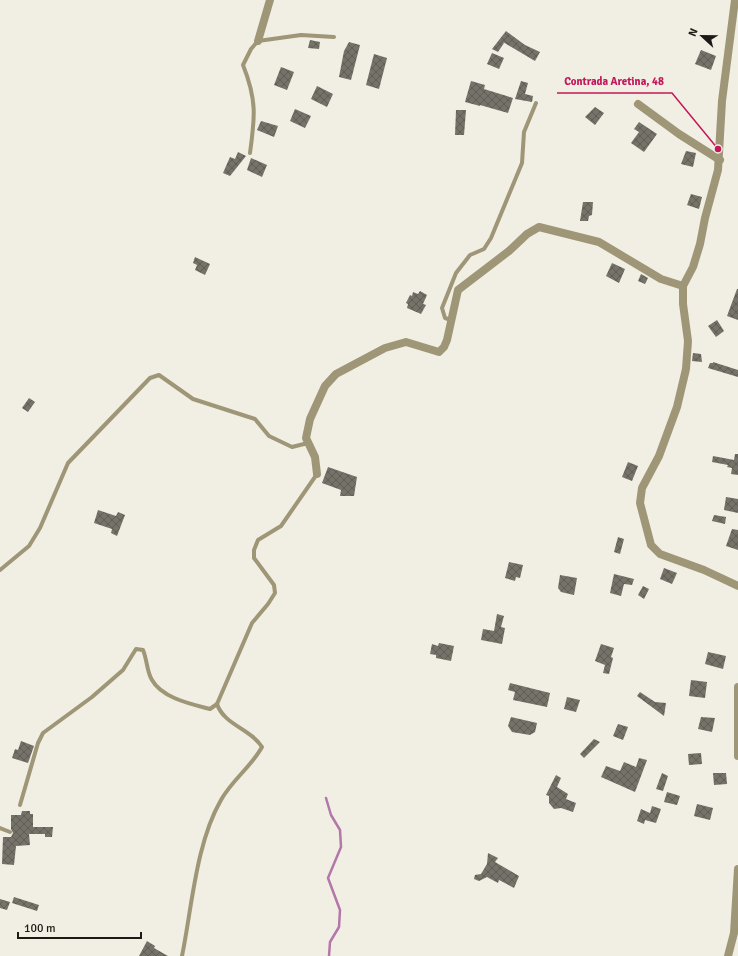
<svg xmlns="http://www.w3.org/2000/svg" width="738" height="956" font-family="Signika,sans-serif">
	<style>
		.lines { fill: none; stroke-linecap: round; stroke-linejoin: round }
		.stream { stroke: #b477a9; stroke-width: 2.5 }
		.building { fill: url(#building-cross-hatch) }
		.lane { stroke: #9e9677; stroke-width: 4 }
		.street { stroke: #9e9677; stroke-width: 8 }
		.leader { fill: none; stroke: #c2185b; stroke-width: 1.5 }
		.callout-dot { fill: #c2185b; stroke: #f1eee3; stroke-width: 1.5 }
		.callout-label { font-size: 11px; text-anchor: middle; font-weight: bold; fill: #c2185b; stroke: #f1eee3; stroke-width: 4; stroke-linejoin: round; paint-order: stroke }
	</style>
	<defs>
		<pattern id="building-cross-hatch" width="8" height="8" patternUnits="userSpaceOnUse"><rect width="8" height="8" fill="#757269"/><path d="M0 0l8 8M0 8l8-8" fill="none" stroke="#5f5d55"/></pattern>
	</defs>
	<rect width="100%" height="100%" fill="#f1eee3"/>
	<g class="lines">
		<polyline class="stream" points="326,798 331,815 340,830 341,847 328,878 340,910 339,927 330,942 329,956"/>
	</g>
	<g class="building">
		<polygon points="506,31 525,45 540,52 535,61 503,42 504,43 498,52 492,49"/>
		<polygon points="310,40 320,42 319,49 308,48"/>
		<polygon points="349,42 360,45 351,80 339,77 344,51"/>
		<polygon points="701,50 716,56 711,70 695,64"/>
		<polygon points="492,53 504,58 499,69 487,64"/>
		<polygon points="374,54 387,58 379,89 366,85"/>
		<polygon points="281,67 294,72 287,90 274,85"/>
		<polygon points="471,81 485,85 484,89 513,98 508,113 480,105 480,106 465,102"/>
		<polygon points="521,81 528,83 525,94 533,96 532,102 515,99"/>
		<polygon points="317,86 333,94 327,107 311,99"/>
		<polygon points="595,107 604,113 595,125 585,117"/>
		<polygon points="295,109 311,116 305,128 290,121"/>
		<polygon points="456,110 466,110 464,135 455,135"/>
		<polygon points="261,121 278,126 274,137 257,130"/>
		<polygon points="639,122 657,134 644,152 631,143 639,132 634,129"/>
		<polygon points="686,151 696,153 693,167 681,164"/>
		<polygon points="238,152 246,156 230,176 223,173 230,157 235,159"/>
		<polygon points="251,158 267,165 262,177 247,170"/>
		<polygon points="691,194 702,197 699,209 687,205"/>
		<polygon points="583,202 593,202 592,215 589,216 588,221 580,221"/>
		<polygon points="195,257 210,264 205,275 195,270 197,265 193,263"/>
		<polygon points="612,263 625,269 619,283 606,276"/>
		<polygon points="641,274 648,278 645,284 638,281"/>
		<polygon points="737,289 738,289 738,320 727,316"/>
		<polygon points="420,291 427,295 423,304 426,305 421,314 407,308 408,304 406,303 410,295 412,296 413,292 418,294"/>
		<polygon points="717,320 724,331 716,337 708,326"/>
		<polygon points="693,353 701,354 702,362 692,361"/>
		<polygon points="713,362 738,370 738,377 708,368 710,363 713,363"/>
		<polygon points="29,398 35,402 28,412 22,408"/>
		<polygon points="735,454 738,454 738,475 731,474 732,468 727,467 728,465 712,462 713,456 734,460"/>
		<polygon points="628,462 638,466 632,481 622,477"/>
		<polygon points="328,467 357,477 354,496 340,496 341,490 322,483"/>
		<polygon points="726,497 738,499 738,513 724,510"/>
		<polygon points="98,510 116,516 118,512 125,515 117,536 111,533 112,529 94,523"/>
		<polygon points="714,515 726,517 725,524 712,521"/>
		<polygon points="732,529 738,530 738,550 726,546"/>
		<polygon points="618,537 624,539 620,554 614,552"/>
		<polygon points="509,562 523,565 520,578 516,577 515,581 505,578"/>
		<polygon points="664,568 677,573 672,584 660,579"/>
		<polygon points="614,574 634,579 632,585 624,584 621,596 610,593"/>
		<polygon points="560,575 577,578 574,595 561,592 558,588"/>
		<polygon points="643,586 649,589 644,599 638,595"/>
		<polygon points="497,614 504,616 501,627 505,628 502,644 481,640 483,629 494,631"/>
		<polygon points="439,643 454,646 451,661 436,658 436,655 430,654 432,644 438,646"/>
		<polygon points="601,644 614,648 611,657 613,658 609,674 603,673 605,665 595,661"/>
		<polygon points="708,652 726,656 723,669 705,664"/>
		<polygon points="691,680 707,682 705,698 689,696"/>
		<polygon points="510,683 550,693 547,707 513,700 515,692 508,690"/>
		<polygon points="640,692 655,702 666,703 664,716 637,696"/>
		<polygon points="567,697 580,700 576,712 564,709"/>
		<polygon points="511,717 537,723 535,732 530,735 512,732 508,726"/>
		<polygon points="701,717 715,718 712,732 698,729"/>
		<polygon points="618,724 628,727 623,740 613,736"/>
		<polygon points="594,739 600,742 584,758 580,754"/>
		<polygon points="21,741 34,746 28,763 12,758 15,749 18,750"/>
		<polygon points="701,753 702,764 689,765 688,754"/>
		<polygon points="639,758 647,760 635,792 601,777 606,766 620,771 624,762 636,767"/>
		<polygon points="662,773 668,776 663,791 656,789"/>
		<polygon points="713,773 726,773 727,784 714,785"/>
		<polygon points="556,775 561,778 557,787 568,794 566,799 576,803 573,812 561,808 554,809 549,803 549,796 546,795"/>
		<polygon points="667,792 680,796 677,805 664,802"/>
		<polygon points="697,804 713,808 710,820 694,816"/>
		<polygon points="652,806 661,809 656,823 645,820 644,824 637,821 641,809 650,813"/>
		<polygon points="22,811 30,811 30,814 33,814 33,827 53,827 52,837 45,837 45,834 29,834 30,845 16,846 14,865 2,864 3,837 11,837 13,833 11,829 11,815 21,815"/>
		<polygon points="488,853 498,858 495,862 519,876 514,888 499,880 498,883 487,877 479,881 474,879 475,875 481,874 487,864"/>
		<polygon points="14,897 39,905 37,911 12,903"/>
		<polygon points="0,899 10,902 7,910 0,908"/>
		<polygon points="147,941 155,946 154,948 168,956 139,956"/>
	</g>
	<g class="lines">
		<g class="lane">
			<path d="M250,153c5,-36 7,-53 -7,-88l8,-16 7,-8 43,-6 33,2"/>
			<polyline points="451,320 445,318 442,308 456,273 470,255 484,249 491,238 522,163 524,132 536,103"/>
			<polyline points="0,570 29,546 40,528 68,463 150,378 159,375 193,399 255,419 269,436 292,447 304,444 307,442"/>
			<path d="M20,805l18,-62 5,-10 49,-36 31,-27 13,-21 7,1c4,9 4,23 9,30 10,18 39,24 58,29l7,-5 35,-81 16,-19 7,-11 -1,-8 -20,-27v-8l4,-10 23,-14 36,-52"/>
			<polyline points="0,828 10,832"/>
			<path d="M182,956c10,-49 14,-113 39,-156 11,-20 30,-33 41,-53 -11,-18 -38,-22 -45,-43"/>
		</g>
		<g class="street">
			<polyline points="735,0 722,101 718,170 705,218 700,244 693,267 683,286 683,304 688,341 686,369 677,407 659,456 642,488 640,503 651,545 660,554 704,570 738,586"/>
			<polyline points="258,41 270,0"/>
			<polyline points="638,104 679,134 720,160"/>
			<polyline points="317,474 315,457 306,438 310,419 325,386 336,374 385,348 406,342 439,352 444,347 447,340 458,290 509,251 527,234 539,227 599,242 661,279 683,286"/>
			<polyline points="738,687 738,756"/>
			<polyline points="728,956 734,933 738,869"/>
		</g>
	</g>
	<path class="leader" d="M718 149L672 93H557"/>
	<circle class="callout-dot" cx="718" cy="149" r="4"/>
	<g class="callout-label">
		<text x="614" y="85">Contrada Aretina, 48</text>
	</g>
	<g transform="translate(702 36) rotate(292)" stroke="#f1eee3" stroke-width="3" paint-order="stroke">
	<path d="M0-3L7 15L0 10L-7 15Z" fill="#1b1a16"/>
	<text y="-6" font-size="11" font-weight="bold" text-anchor="middle" fill="#1b1a16">N</text>
	</g>
	<path d="M18 932v6h123v-6" fill="none" stroke="#1b1a16" stroke-width="2"/>
	<text x="24" y="932" font-size="12" fill="#1b1a16" stroke="#f1eee3" stroke-width="3" paint-order="stroke">100 m</text>
</svg>
